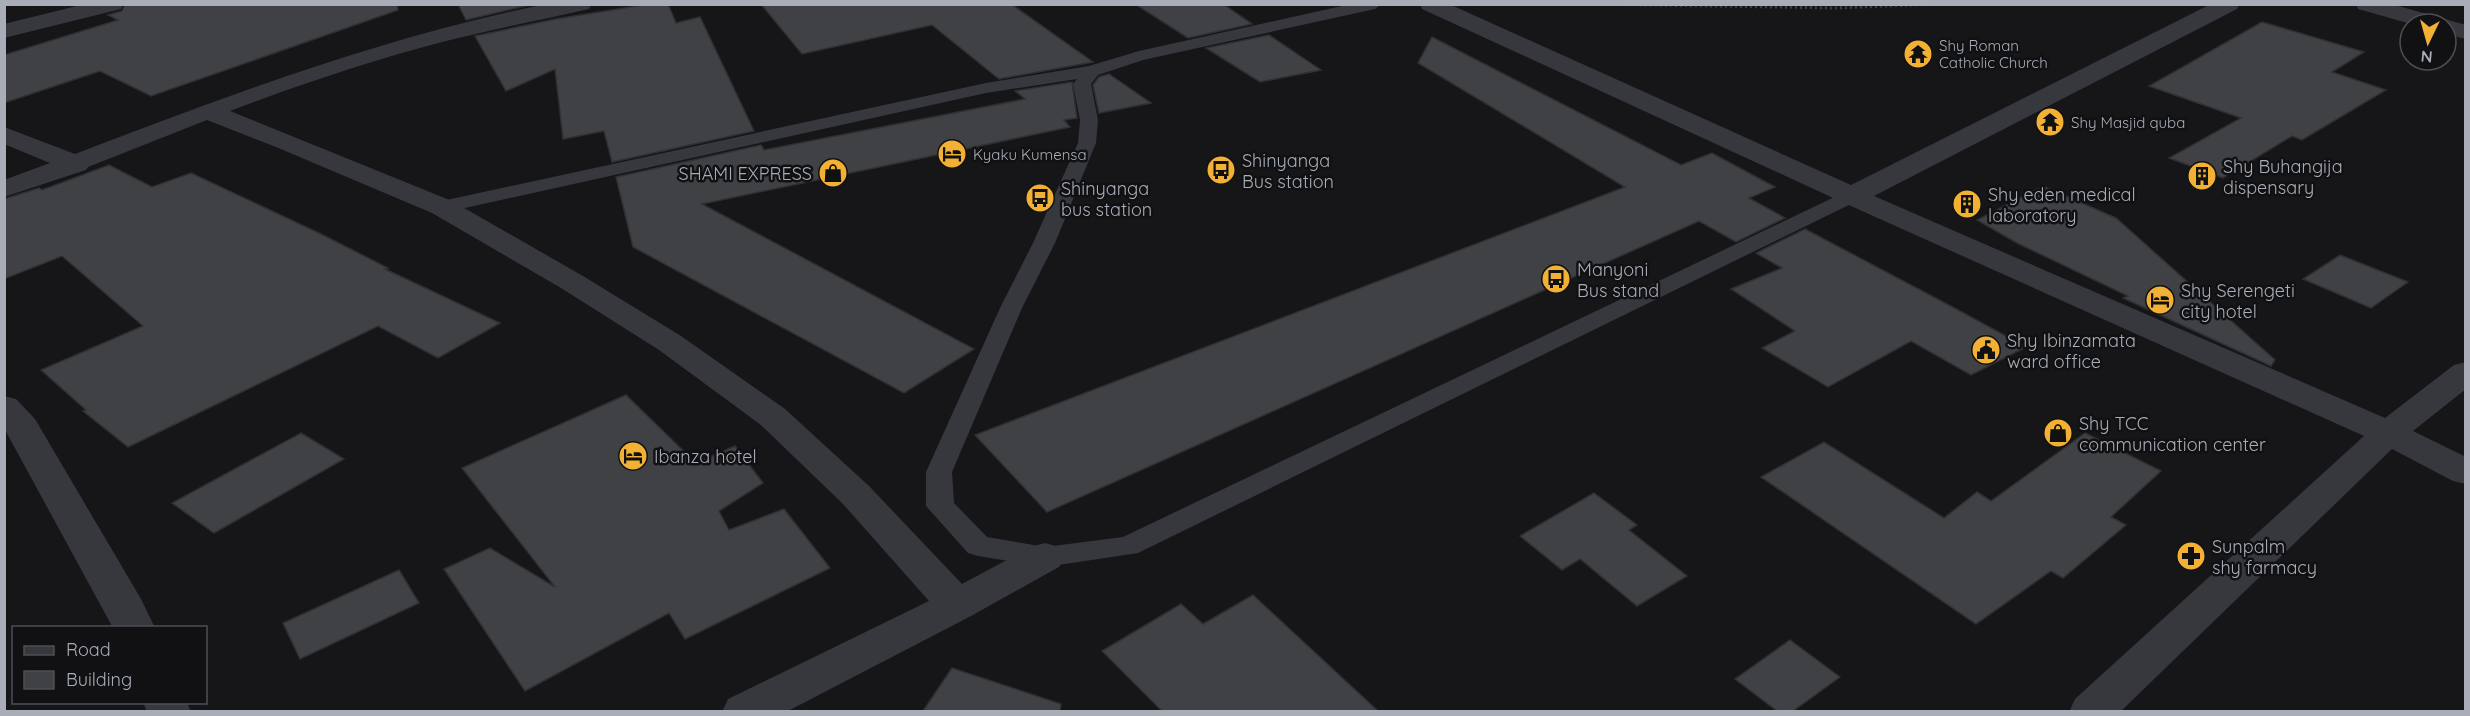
<svg xmlns="http://www.w3.org/2000/svg" width="2470" height="716" font-family="Quicksand,sans-serif">
	<style>
		.building { fill: #404145; stroke: #303034; stroke-width: 1.5 }
		.lines { fill: none; stroke-linecap: round; stroke-linejoin: round }
		.path { stroke: #3d3f44; stroke-width: 3; stroke-dasharray: 2 3; stroke-linecap: butt }
		.service { fill: #37383d; fill-rule: evenodd }
		.minor { fill: #37383d; fill-rule: evenodd }
		.labels { text-anchor: middle; dominant-baseline: central; stroke-width: 5; stroke-linejoin: round; paint-order: stroke }
		.far-poi-label { font-size: 15px; fill: #a8adb8; stroke: #111113; text-anchor: start }
		.poi-label { font-size: 18px; fill: #a8adb8; stroke: #111113; text-anchor: start }
	</style>
	<rect width="100%" height="100%" fill="#161618"/>
	<g class="building">
		<polygon points="125,4 397,4 398,10 151,96 100,71 4,103 4,55 118,20 108,15 122,11"/>
		<polygon points="458,4 533,4 466,20"/>
		<polygon points="649,4 668,4 676,23 700,17 754,131 612,162 604,131 563,139 555,69 506,91 475,36 556,19"/>
		<polygon points="761,4 1011,4 1093,62 999,79 932,25 802,54"/>
		<polygon points="1135,4 1223,4 1252,24 1188,38"/>
		<polygon points="2262,22 2364,52 2332,72 2386,90 2302,140 2292,136 2223,178 2169,158 2241,118 2149,86"/>
		<polygon points="1269,35 1321,70 1260,82 1206,48"/>
		<polygon points="1432,37 1681,165 1712,153 1775,187 1749,198 1785,218 1736,242 1699,221 1047,512 975,435 1625,187 1418,63"/>
		<polygon points="1109,74 1151,103 1099,113 1093,85 1099,77"/>
		<polygon points="1072,82 1077,118 1064,120 1070,127 702,204 974,349 904,393 633,247 616,177 761,145 764,150 1025,99 1015,91"/>
		<polygon points="109,165 152,187 191,173 321,234 388,268 385,269 500,323 438,358 378,326 128,447 83,411 86,410 41,370 143,326 62,256 4,279 4,199 39,188 42,190"/>
		<polygon points="2043,186 2116,218 2275,360 2271,366 2123,298 2128,296 2017,243 1977,220"/>
		<polygon points="1805,229 1960,311 2026,347 1971,375 1911,341 1828,387 1762,348 1795,331 1731,289 1782,268 1756,253"/>
		<polygon points="2340,255 2408,282 2371,308 2303,279"/>
		<polygon points="626,395 696,463 735,446 763,483 719,511 729,530 784,509 830,568 685,639 669,613 525,691 444,569 490,548 555,587 462,468"/>
		<polygon points="301,433 344,459 214,533 172,503"/>
		<polygon points="2085,433 2161,471 2111,517 2126,525 2063,578 2051,571 1976,624 1761,477 1824,442 1944,518 1977,492 1991,501"/>
		<polygon points="1594,493 1637,525 1629,530 1687,576 1637,606 1580,559 1562,570 1520,536"/>
		<polygon points="399,570 419,603 300,659 283,623"/>
		<polygon points="1253,595 1378,711 1162,711 1102,651 1181,604 1203,624"/>
		<polygon points="1790,640 1840,677 1793,711 1777,711 1735,679"/>
		<polygon points="952,668 1061,704 1060,711 923,711"/>
	</g>
	<g class="lines">
		<polyline class="path" points="1590,4 1836,8 1938,4"/>
		<polygon class="service" points="1351,4 1382,4 1375,9 1143,60 1098,75 1091,84 1098,120 1096,143 1055,243 1022,308 952,472 954,503 987,537 1045,547 1123,537 1845,192 1859,192 1862,196 1859,200 1138,553 1045,567 978,556 968,553 926,506 926,472 1000,308 1033,243 1078,143 1080,120 1073,84 1077,79 986,93 442,213 435,211 432,207 435,203 442,201 986,83 1089,66 1139,51"/>
		<g class="minor">
			<polygon points="85,4 123,4 121,9 4,38 4,24"/>
			<path d="M546,4h45l-2,5c-48,11 -96,20 -143,32 -73,19 -145,43 -216,70l222,90 131,75 98,60 104,73 84,77 93,98 69,-37 14,-4 14,4 6,10 -6,10 -88,49 -185,96h-64l6,-13 201,-98 -86,-97 -82,-79 -102,-75 -98,-62 -129,-75 -156,-66 -69,-27 -119,47 -2,3 -82,27v-17l46,-17 -46,-19v-17l71,27c154,-59 308,-117 471,-150z"/>
			<polygon points="1420,4 1449,4 1851,185 2211,4 2239,4 2237,9 1874,196 2385,418 2454,365 2466,362 2466,389 2413,431 2466,457 2466,484 2453,481 2392,449 2120,712 2069,712 2075,699 2364,436 1842,202 1422,9"/>
			<polygon points="2356,4 2391,4 2466,25 2466,39 2446,34 2446,24 2411,24 2358,9"/>
			<polygon points="4,396 16,399 35,419 141,599 155,628 113,628 4,428"/>
			<polygon points="143,702 187,702 191,712 147,712"/>
		</g>
	</g>
	<defs>
		<g id="temple-disc" transform="scale(1.5)"><circle r="9.5" fill="#f2b134" stroke="#111113"/><path d="M0-6L5-2H3V0L6.5 2.5H4V6H1.5V3h-3V6H-4V2.5H-6.5L-3 0V-2H-5Z" fill="#111"/></g>
		<g id="hotel-disc" transform="scale(1.5)"><circle r="9.5" fill="#f2b134" stroke="#111113"/><path d="M-6-4.5h1.5V1H6V5H4.5V3h-9V5H-6ZM-4 0a1.8 1.8 0 1 1 3.6 0ZM.5 0V-2.5h3Q6-2.5 6 0Z" fill="#111"/></g>
		<g id="bus-disc" transform="scale(1.5)"><circle r="9.5" fill="#f2b134" stroke="#111113"/><path d="M-5-6H5V4H4V6H2V4H-2V6H-4V4H-5ZM-3.5-4V0h7V-4ZM-3.5 1.2v1.5H-2V1.2ZM2 1.2v1.5H3.5V1.2Z" fill="#111"/></g>
		<g id="shop-disc" transform="scale(1.5)"><circle r="9.5" fill="#f2b134" stroke="#111113"/><path d="M-5-2.5h2.3a2.7 3.5 0 0 1 5.4 0H5L5.5 6h-11ZM-1.5-2.5h3a1.5 2.3 0 0 0-3 0Z" fill="#111"/></g>
		<g id="building-disc" transform="scale(1.5)"><circle r="9.5" fill="#f2b134" stroke="#111113"/><path d="M-4-6H4V6H1V3H-1V6H-4ZM-2.5-4.3h1.7v1.8h-1.7ZM.8-4.3h1.7v1.8H.8ZM-2.5-1h1.7V.8h-1.7ZM.8-1h1.7V.8H.8Z" fill="#111"/></g>
		<g id="civic-disc" transform="scale(1.5)"><circle r="9.5" fill="#f2b134" stroke="#111113"/><path d="M-.6-6.5H3V-4.5H.6V-3L4-1V1h2V6H-6V1h2V-1L-.6-3ZM-1.2 2.5V6h2.4V2.5Z" fill="#111"/></g>
		<g id="pharmacy-disc" transform="scale(1.5)"><circle r="9.5" fill="#f2b134" stroke="#111113"/><path d="M-2-6h4v4h4v4h-4v4h-4v-4h-4v-4h4Z" fill="#111"/></g>
	</defs>
	<g fill-rule="evenodd">
		<use href="#temple-disc" x="1918" y="54"/>
		<use href="#temple-disc" x="2050" y="122"/>
		<use href="#hotel-disc" x="952" y="154"/>
		<use href="#bus-disc" x="1221" y="170"/>
		<use href="#shop-disc" x="833" y="173"/>
		<use href="#building-disc" x="2202" y="176"/>
		<use href="#bus-disc" x="1040" y="198"/>
		<use href="#building-disc" x="1967" y="204"/>
		<use href="#bus-disc" x="1556" y="279"/>
		<use href="#hotel-disc" x="2160" y="300"/>
		<use href="#civic-disc" x="1986" y="350"/>
		<use href="#shop-disc" x="2058" y="433"/>
		<use href="#hotel-disc" x="633" y="456"/>
		<use href="#pharmacy-disc" x="2191" y="556"/>
	</g>
	<g class="labels">
		<g class="far-poi-label">
			<text x="1939" y="45">Shy Roman<tspan x="1939" dy="17">Catholic Church</tspan></text>
			<text x="2071" y="122">Shy Masjid quba</text>
			<text x="973" y="154">Kyaku Kumensa</text>
		</g>
		<g class="poi-label">
			<text x="1242" y="160">Shinyanga<tspan x="1242" dy="21">Bus station</tspan></text>
			<text x="2223" y="166">Shy Buhangija<tspan x="2223" dy="21">dispensary</tspan></text>
			<text x="812" y="173" text-anchor="end">SHAMI EXPRESS</text>
			<text x="1061" y="188">Shinyanga<tspan x="1061" dy="21">bus station</tspan></text>
			<text x="1988" y="194">Shy eden medical<tspan x="1988" dy="21">laboratory</tspan></text>
			<text x="1577" y="269">Manyoni<tspan x="1577" dy="21">Bus stand</tspan></text>
			<text x="2181" y="290">Shy Serengeti<tspan x="2181" dy="21">city hotel</tspan></text>
			<text x="2007" y="340">Shy Ibinzamata<tspan x="2007" dy="21">ward office</tspan></text>
			<text x="2079" y="423">Shy TCC<tspan x="2079" dy="21">communication center</tspan></text>
			<text x="654" y="456">Ibanza hotel</text>
			<text x="2212" y="546">Sunpalm<tspan x="2212" dy="21">shy farmacy</tspan></text>
		</g>
	</g>
	<rect width="2470" height="716" fill="none" stroke="#a8adb8" stroke-width="12"/>
	<rect x="12" y="626" width="195" height="78" fill="#111113" stroke="#4d4f55" stroke-width="1.5"/>
	<rect x="24" y="646" width="30" height="9" fill="#37383d" stroke="#4d4f55" stroke-width="1.5"/>
	<text x="66" y="656" font-size="18" fill="#a8adb8">Road</text>
	<rect x="24" y="671" width="30" height="18" fill="#404145" stroke="#4d4f55" stroke-width="1.5"/>
	<text x="66" y="686" font-size="18" fill="#a8adb8">Building</text>
	<g transform="translate(2428 42) rotate(185)"><circle r="28" fill="#111113" stroke="#4d4f55" stroke-width="1.5"/>
	<path d="M0-4.5L10 22L0 15L-10 22Z" fill="#f2b134"/>
	<text y="-9" font-size="16" font-weight="bold" text-anchor="middle" fill="#a8adb8">N</text>
	</g>
</svg>
